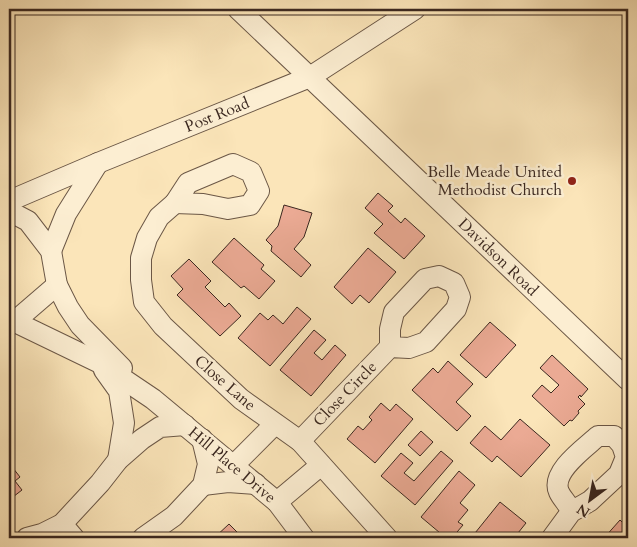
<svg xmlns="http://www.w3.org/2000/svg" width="637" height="547" font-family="Cardo,serif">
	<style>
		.building { fill: #ebaa94; stroke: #3b2820 }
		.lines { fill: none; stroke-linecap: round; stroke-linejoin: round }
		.minor-casing { stroke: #6b5746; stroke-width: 22 }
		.minor { stroke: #fceed2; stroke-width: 20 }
		.poi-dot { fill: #8f2418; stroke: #fceed2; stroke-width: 2 }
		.labels { text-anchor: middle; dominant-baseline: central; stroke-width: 5; stroke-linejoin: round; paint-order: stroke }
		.street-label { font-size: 16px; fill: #3b2820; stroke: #fceed2 }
		.poi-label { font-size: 16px; fill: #3b2820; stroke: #fceed2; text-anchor: end }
	</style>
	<rect width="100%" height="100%" fill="#fbe5b9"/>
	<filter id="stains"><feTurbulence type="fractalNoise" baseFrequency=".004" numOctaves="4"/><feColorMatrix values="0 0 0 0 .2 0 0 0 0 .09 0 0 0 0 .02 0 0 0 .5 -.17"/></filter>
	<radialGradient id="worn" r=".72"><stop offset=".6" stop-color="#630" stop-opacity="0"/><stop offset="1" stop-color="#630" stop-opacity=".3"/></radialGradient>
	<g class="building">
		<polygon points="378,193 393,206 388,211 401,223 405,218 425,236 404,259 374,233 383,224 365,208"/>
		<polygon points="284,205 312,213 304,237 294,249 311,265 301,277 271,251 272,246 266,240 278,226"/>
		<polygon points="234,238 264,265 261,269 275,281 259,299 244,286 241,288 212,262"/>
		<polygon points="368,248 396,272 369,303 360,295 352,304 334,287"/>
		<polygon points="189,259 211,281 205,287 225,307 229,303 241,316 220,336 177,295 183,289 171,276"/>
		<polygon points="297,307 311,319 270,366 238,338 260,313 268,320 273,315 283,324"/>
		<polygon points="490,322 516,345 486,378 460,355"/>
		<polygon points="314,330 326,340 314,353 322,360 335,345 346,355 311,396 280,370"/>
		<polygon points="552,355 588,389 581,397 580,395 578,397 585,404 578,411 579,413 572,421 570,420 564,426 532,396 542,385 551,393 559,385 540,368"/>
		<polygon points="448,361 473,384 456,402 471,416 457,431 412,390 433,368 438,373"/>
		<polygon points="381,403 390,411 396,404 413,419 375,463 347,439 358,426 363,430 372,420 369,417"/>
		<polygon points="520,419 550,445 521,477 497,456 492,462 470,443 485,426 501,440"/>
		<polygon points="421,431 433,442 420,456 408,445"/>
		<polygon points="441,451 453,461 415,505 381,476 401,453 413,463 404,473 414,481"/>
		<polygon points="9,463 20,477 15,481 22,490 9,500"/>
		<polygon points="459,471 475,485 460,503 468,510 458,522 463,525 452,538 446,538 421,517"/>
		<polygon points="500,502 526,523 514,538 471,538"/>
		<polygon points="620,520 628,528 628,538 604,538"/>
		<polygon points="229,524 243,538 214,538"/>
	</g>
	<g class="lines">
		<g class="minor-casing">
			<g id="minor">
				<polyline points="238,9 628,380"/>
				<polygon points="233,164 251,172 259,191 250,205 228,209 203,204 175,203 188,183"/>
				<polyline points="9,201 98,163 310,77 415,9"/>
				<polyline points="175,203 159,217 147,238 141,258 141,280 144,302 163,326 241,399 300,441 387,538"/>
				<polyline points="9,211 28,221 51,251 57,285 68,307 80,325 122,368"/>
				<polyline points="51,251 66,214 98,163"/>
				<polyline points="9,319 98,362 153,399 277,502 304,538"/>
				<polyline points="14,322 57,285"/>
				<polyline points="104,370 119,391 124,423 118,460"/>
				<polyline points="300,441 390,347 390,329 394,312 425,279 439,276 454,283 460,297 456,309 426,342 409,348 390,347"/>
				<polyline points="234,465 275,424"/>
				<polyline points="203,485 228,482 256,484"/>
				<polyline points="277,502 321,465"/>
				<polyline points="62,524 74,538"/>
				<polyline points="27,538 42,534 62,524 100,483 118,460 142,439 160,427 185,425"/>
				<polyline points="143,538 174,516 203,485 208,464 202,439"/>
				<path d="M552,538l19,-26 19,-11 29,-27 7,-17 -4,-12 -8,-9h-16c-13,12 -48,36 -39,56 3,7 10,12 12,20"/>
			</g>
		</g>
		<use href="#minor" class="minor"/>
	</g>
	<circle class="poi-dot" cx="572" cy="181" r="5"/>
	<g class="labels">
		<g class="street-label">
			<text transform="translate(217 115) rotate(-22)">Post Road</text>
			<text transform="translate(498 257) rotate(44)">Davidson Road</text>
			<text transform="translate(225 383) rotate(41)">Close Lane</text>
			<text transform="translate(345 394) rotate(-46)">Close Circle</text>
			<text transform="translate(232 465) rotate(40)">Hill Place Drive</text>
		</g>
		<g class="poi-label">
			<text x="562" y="172">Belle Meade United<tspan x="562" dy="18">Methodist Church</tspan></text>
		</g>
	</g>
	<rect width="637" height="547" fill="none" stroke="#fbe5b9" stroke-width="30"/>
	<rect x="10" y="10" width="617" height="527" fill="none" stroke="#3b2820" stroke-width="2.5"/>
	<rect x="15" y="15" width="607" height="517" fill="none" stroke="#3b2820"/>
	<g transform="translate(590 500) rotate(212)" stroke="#fceed2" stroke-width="4" paint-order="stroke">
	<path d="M0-4L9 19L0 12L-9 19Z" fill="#3b2820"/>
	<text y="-8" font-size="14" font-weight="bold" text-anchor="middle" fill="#3b2820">N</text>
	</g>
	<rect width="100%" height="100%" filter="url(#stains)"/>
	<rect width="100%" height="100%" fill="url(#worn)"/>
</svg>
